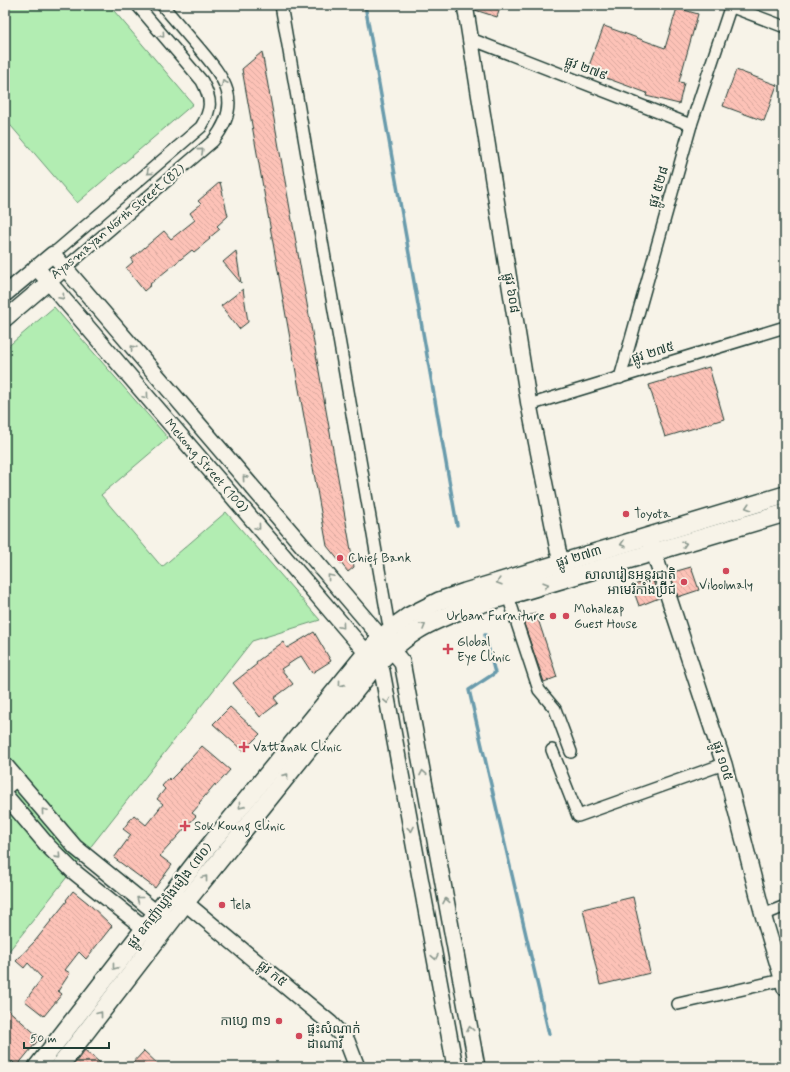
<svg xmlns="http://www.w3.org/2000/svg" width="790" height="1072" font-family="Mynerve,'Noto Sans Khmer',sans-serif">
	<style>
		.green { fill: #b2edb2; stroke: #689573 }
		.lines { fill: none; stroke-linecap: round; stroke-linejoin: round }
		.stream { stroke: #699bac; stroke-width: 3.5 }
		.building { fill: url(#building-back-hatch); stroke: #1f3d34 }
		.street-casing { stroke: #1f3d34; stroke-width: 14 }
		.secondary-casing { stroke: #1f3d34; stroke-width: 18 }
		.primary-casing { stroke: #1f3d34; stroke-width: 20 }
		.street { stroke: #f7f3e8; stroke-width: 11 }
		.secondary { stroke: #f7f3e8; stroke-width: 15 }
		.primary { stroke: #f7f3e8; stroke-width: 17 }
		.oneway { stroke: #8b988e }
		.poi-dot { fill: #d1495b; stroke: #f7f3e8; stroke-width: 1.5 }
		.labels { text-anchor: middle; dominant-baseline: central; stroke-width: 4; stroke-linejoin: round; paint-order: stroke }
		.street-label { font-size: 13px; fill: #1f3d34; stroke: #f7f3e8 }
		.poi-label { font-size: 13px; fill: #1f3d34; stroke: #f7f3e8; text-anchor: start }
	</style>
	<defs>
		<pattern id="building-back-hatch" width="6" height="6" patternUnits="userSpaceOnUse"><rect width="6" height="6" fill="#fdc2b7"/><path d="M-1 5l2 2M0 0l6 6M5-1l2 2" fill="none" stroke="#d8a89e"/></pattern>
	</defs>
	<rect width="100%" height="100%" fill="#f7f3e8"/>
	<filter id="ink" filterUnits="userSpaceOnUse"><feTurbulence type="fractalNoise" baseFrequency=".025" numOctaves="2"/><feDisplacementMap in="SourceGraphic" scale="8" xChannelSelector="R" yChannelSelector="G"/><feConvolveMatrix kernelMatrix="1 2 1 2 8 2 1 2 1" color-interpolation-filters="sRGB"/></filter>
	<g filter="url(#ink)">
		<g class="green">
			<polygon points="5,5 109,5 193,104 77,203 5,119"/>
			<polygon points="54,307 168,438 101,495 162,567 226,512 320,620 252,641 5,956 5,532 7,530 5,527 5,349"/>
		</g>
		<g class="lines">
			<g class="stream">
				<polyline points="365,5 457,525"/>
				<polyline points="485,635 495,673 469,690 549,1034"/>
			</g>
		</g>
		<g class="building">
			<polygon points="474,5 501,5 497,17 475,10"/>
			<polygon points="677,8 698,14 679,82 684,83 679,104 646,96 647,93 587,71 604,26 665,48"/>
			<polygon points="262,52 354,567 348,572 327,546 242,69"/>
			<polygon points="736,70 777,85 764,121 723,106"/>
			<polygon points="220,182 228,216 217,226 220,229 209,238 210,239 194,252 192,250 150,284 151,285 144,291 126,268 133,262 131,259 164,231 171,239 195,220 190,213 201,204 198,201"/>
			<polygon points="236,251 241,283 223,262"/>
			<polygon points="243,289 248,322 239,329 221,306"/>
			<polygon points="709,367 724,419 665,437 649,385"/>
			<polygon points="691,567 699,590 678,597 670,573"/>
			<polygon points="652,578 659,598 639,606 632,586"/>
			<polygon points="536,613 557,677 544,682 522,618"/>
			<polygon points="314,632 331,661 312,673 301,656 281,669 293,684 274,698 278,703 260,717 233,683 257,664 256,662 283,642 287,648"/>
			<polygon points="230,707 260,734 243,751 213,724"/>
			<polygon points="202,746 230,770 216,786 215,784 199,803 200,804 192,813 196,816 160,856 172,865 155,888 114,858 131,835 123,829 134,815 146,825 163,804 157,799 165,789 162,786 169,778 170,780 180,770"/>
			<polygon points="73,891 88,903 112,926 86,959 79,952 65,970 70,973 58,991 62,994 44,1016 25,1001 42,978 28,963 24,968 16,961 35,941 67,901 66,900"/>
			<polygon points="633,897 650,973 600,985 583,909"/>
			<polygon points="5,1007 40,1038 17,1066 12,1061 7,1067 5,1067"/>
			<polygon points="85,1050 105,1067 72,1067"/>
			<polygon points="144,1051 161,1067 129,1067"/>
		</g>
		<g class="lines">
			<g class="street-casing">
				<g id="street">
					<polyline points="281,5 388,621 392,628"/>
					<polyline points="727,5 785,27"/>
					<polyline points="471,39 691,125"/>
					<path d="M53,254l148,-127c11,-18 11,-27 1,-46l-65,-76"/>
					<path d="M65,268l148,-127c31,-39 12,-62 -15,-94 -12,-14 -24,-28 -36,-42"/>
					<polyline points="620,378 691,125 731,5"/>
					<polyline points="529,405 785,327"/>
					<polyline points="508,596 539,690 555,709 571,752"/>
					<polyline points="552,750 578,816 724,764"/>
					<polyline points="5,790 17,780"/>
					<polyline points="763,915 785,906"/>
					<polyline points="678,1004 782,980"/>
				</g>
			</g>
			<g class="secondary-casing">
				<g id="secondary">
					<polyline points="465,5 529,405 558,550 565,574"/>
					<polyline points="36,267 382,671 455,1067"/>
					<polyline points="5,294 53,254 402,662 477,1067"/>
					<polyline points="5,319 65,268"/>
					<polyline points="650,541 724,764 763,915 785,988"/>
					<polyline points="5,765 75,847 165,920"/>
					<polyline points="5,795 48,846 73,871 153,935"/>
					<polyline points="176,895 330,1023 347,1041 357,1067"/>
				</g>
			</g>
			<g class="primary-casing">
				<g id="primary">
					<polyline points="37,1067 200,857 366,653 392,628 409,616 439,601 465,592 785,495"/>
					<path d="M59,1067l127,-165 190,-237c31,-32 50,-42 91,-57l318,-95"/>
				</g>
			</g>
			<use href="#street" class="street"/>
			<use href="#secondary" class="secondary"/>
			<use href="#primary" class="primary"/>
		</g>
		<defs><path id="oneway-chevron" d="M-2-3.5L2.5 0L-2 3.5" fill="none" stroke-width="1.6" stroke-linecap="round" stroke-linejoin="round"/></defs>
		<g class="oneway">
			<use href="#oneway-chevron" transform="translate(162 35) rotate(49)"/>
			<use href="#oneway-chevron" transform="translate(224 83) rotate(-116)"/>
			<use href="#oneway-chevron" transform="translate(201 151) rotate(-41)"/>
			<use href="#oneway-chevron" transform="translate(149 172) rotate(139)"/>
			<use href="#oneway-chevron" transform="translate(62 297) rotate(49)"/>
			<use href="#oneway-chevron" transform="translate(133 348) rotate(-131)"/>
			<use href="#oneway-chevron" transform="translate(146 396) rotate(50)"/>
			<use href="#oneway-chevron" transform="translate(245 478) rotate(-131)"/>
			<use href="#oneway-chevron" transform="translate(748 507) rotate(163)"/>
			<use href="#oneway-chevron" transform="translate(258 527) rotate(50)"/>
			<use href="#oneway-chevron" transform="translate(623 544) rotate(163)"/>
			<use href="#oneway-chevron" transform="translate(684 544) rotate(-17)"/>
			<use href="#oneway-chevron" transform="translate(330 577) rotate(-130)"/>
			<use href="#oneway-chevron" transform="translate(499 582) rotate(163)"/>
			<use href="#oneway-chevron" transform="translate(546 585) rotate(-16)"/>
			<use href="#oneway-chevron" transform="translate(342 626) rotate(50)"/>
			<use href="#oneway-chevron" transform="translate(423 626) rotate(-30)"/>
			<use href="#oneway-chevron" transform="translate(341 684) rotate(129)"/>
			<use href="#oneway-chevron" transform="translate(387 701) rotate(79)"/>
			<use href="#oneway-chevron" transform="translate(423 773) rotate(-101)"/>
			<use href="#oneway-chevron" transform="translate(286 776) rotate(-51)"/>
			<use href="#oneway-chevron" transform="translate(241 806) rotate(129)"/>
			<use href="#oneway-chevron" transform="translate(44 811) rotate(-130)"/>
			<use href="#oneway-chevron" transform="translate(411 829) rotate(79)"/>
			<use href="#oneway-chevron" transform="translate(58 856) rotate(48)"/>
			<use href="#oneway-chevron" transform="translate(205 878) rotate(-52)"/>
			<use href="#oneway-chevron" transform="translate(139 899) rotate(-142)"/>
			<use href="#oneway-chevron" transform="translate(446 901) rotate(-101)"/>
			<use href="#oneway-chevron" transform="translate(435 957) rotate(79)"/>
			<use href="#oneway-chevron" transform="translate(115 967) rotate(128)"/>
			<use href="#oneway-chevron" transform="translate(100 1014) rotate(-52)"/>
			<use href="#oneway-chevron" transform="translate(470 1029) rotate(-101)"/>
		</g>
	</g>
	<g class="poi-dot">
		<circle cx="626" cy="514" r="4"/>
		<circle cx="340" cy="558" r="4"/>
		<circle cx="726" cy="571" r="4"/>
		<circle cx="684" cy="582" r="4"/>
		<circle cx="553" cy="616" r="4"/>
		<circle cx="566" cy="616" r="4"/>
		<path d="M446 643h4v4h4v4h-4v4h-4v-4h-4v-4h4z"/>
		<path d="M242 741h4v4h4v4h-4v4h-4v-4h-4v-4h4z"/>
		<path d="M183 820h4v4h4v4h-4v4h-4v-4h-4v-4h4z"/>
		<circle cx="222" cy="905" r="4"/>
		<circle cx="279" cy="1021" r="4"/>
		<circle cx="299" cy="1036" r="4"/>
	</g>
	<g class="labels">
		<g class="street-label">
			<text transform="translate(586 69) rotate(21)">ផ្លូវ ២៧៩</text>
			<text transform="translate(659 187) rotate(-74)">ផ្លូវ ៥២៨</text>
			<text transform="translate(118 222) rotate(-40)">Ayasmayan North Street (82)</text>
			<text transform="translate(511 293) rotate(81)">ផ្លូវ ៦០៨</text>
			<text transform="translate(653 353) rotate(-17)">ផ្លូវ ២៧៥</text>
			<text transform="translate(206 466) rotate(49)">Mekong Street (100)</text>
			<text transform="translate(579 557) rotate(-17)">ផ្លូវ ២៧៣</text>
			<text transform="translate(722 761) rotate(73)">ផ្លូវ ១០៥</text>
			<text transform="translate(170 896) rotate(-52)">ផ្លូវ ឧកញ៉ាឃ្លាំងមឿង (៧០)</text>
			<text transform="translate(272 974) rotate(40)">ផ្លូវ ក៥</text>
		</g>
		<g class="poi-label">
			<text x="634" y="514">Toyota</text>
			<text x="348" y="558">Chief Bank</text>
			<text x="676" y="575" text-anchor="end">សាលារៀនអន្តរជាតិ<tspan x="676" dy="15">អាមេរិកាំងប្រ៊ីជ</tspan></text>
			<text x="726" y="585" text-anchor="middle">Vibolmaly</text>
			<text x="574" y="609">Mohaleap<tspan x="574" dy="15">Guest House</tspan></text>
			<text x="545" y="616" text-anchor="end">Urban Furniture</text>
			<text x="457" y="642">Global<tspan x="457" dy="15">Eye Clinic</tspan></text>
			<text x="253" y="747">Vattanak Clinic</text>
			<text x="194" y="826">Sok Koung Clinic</text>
			<text x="230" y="905">Tela</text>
			<text x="271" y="1021" text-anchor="end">កាហ្វេ ៣១</text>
			<text x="307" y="1029">ផ្ទះសំណាក់<tspan x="307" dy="15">ដាណាវី</tspan></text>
		</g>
	</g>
	<rect width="790" height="1072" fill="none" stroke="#f7f3e8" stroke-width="20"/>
	<rect x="10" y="10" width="770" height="1052" fill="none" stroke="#1f3d34" stroke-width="1.5" filter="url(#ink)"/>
	<path d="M24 1042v6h85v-6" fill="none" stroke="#1f3d34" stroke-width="2"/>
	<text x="30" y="1042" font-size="12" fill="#1f3d34" stroke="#f7f3e8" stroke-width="3" paint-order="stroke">50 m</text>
</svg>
